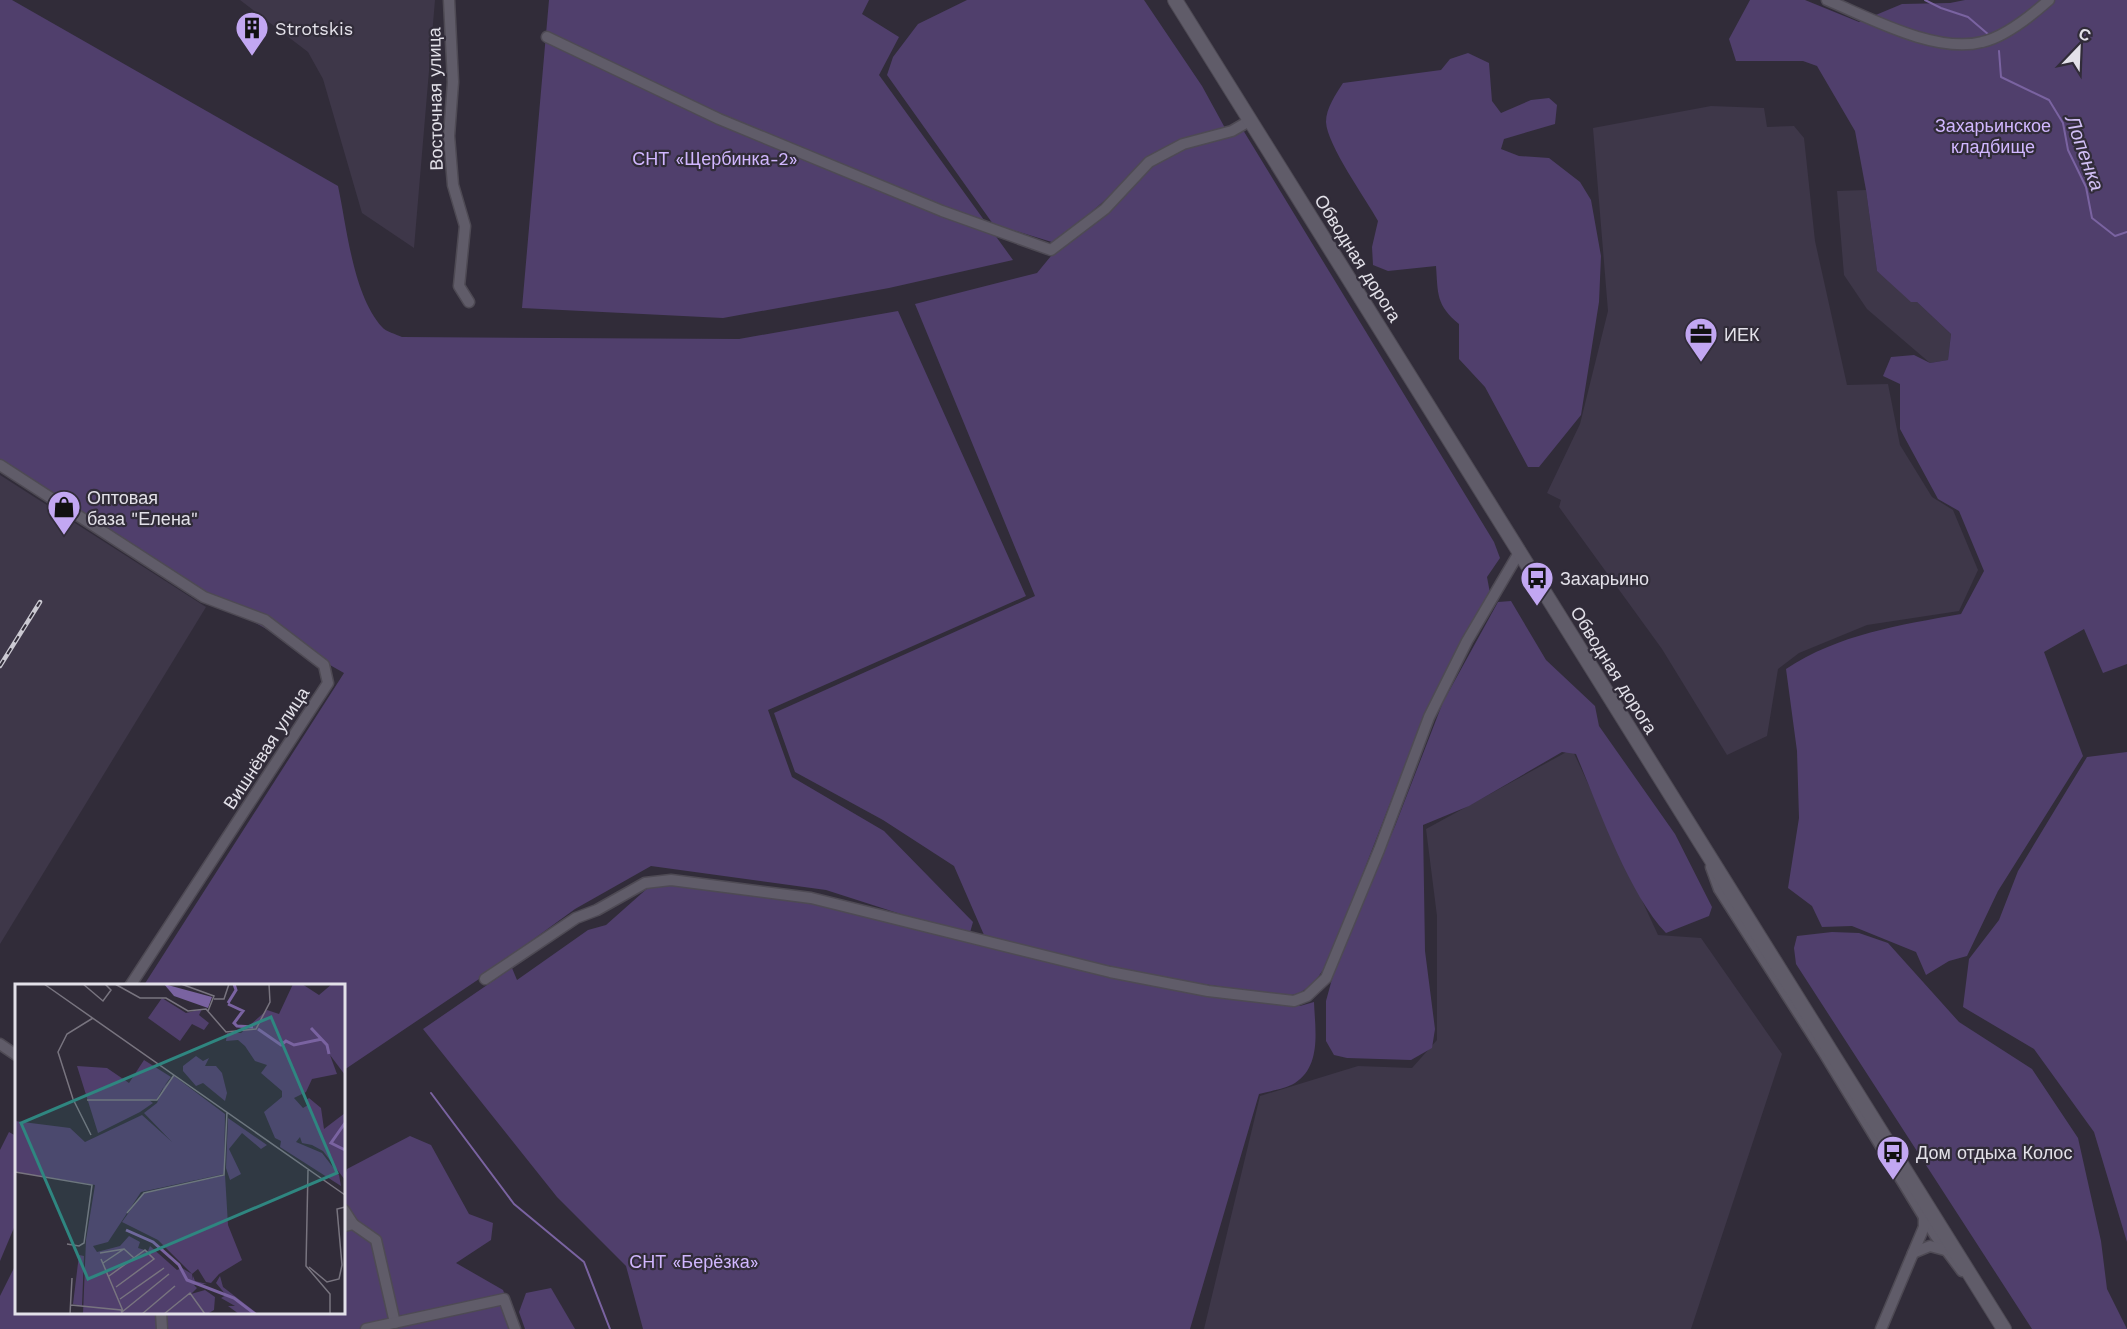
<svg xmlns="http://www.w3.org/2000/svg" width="2127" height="1329" font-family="'Work Sans',sans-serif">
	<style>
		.built { fill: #3e3749 }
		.green { fill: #503f6c }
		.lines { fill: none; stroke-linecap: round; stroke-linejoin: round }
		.stream { stroke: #7a63a1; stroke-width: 2 }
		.minor-casing { stroke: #4e4a54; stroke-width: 13 }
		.secondary-casing { stroke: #4e4a54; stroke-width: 16 }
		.minor { stroke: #605c69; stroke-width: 10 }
		.secondary { stroke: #605c69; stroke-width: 14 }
		.rail-casing { stroke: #cbc9d2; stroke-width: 4.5 }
		.rail { stroke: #312c39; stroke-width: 2; stroke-dasharray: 7; stroke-linecap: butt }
		.labels { text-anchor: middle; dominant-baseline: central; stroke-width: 4.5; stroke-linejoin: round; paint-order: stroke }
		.poi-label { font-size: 18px; fill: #e3e1e9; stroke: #312c39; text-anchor: start }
		.street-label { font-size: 18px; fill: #e3e1e9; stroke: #312c39 }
		.park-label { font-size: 18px; fill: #d1b7ff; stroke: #312c39 }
		.water-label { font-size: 20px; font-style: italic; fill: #d1bff5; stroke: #312c39 }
		.inset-river { fill: none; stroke: #7a63a1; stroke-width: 3 }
		.inset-road { fill: none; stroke: #78747f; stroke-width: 1.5 }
		.view { fill: #2f8680; fill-opacity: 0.15; stroke: #2f8680; stroke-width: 3 }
		.inset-edge { fill: none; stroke: #e3e1e9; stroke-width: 3 }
	</style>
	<rect width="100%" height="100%" fill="#312c39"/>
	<g class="built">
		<polygon points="240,0 435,0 414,248 362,213 323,79 308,52"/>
		<polygon points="1711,106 1764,108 1767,127 1794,126 1804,138 1815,241 1847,385 1888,384 1900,445 1932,497 1953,510 1978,570 1959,611 1867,625 1799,653 1778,669 1767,736 1727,755 1662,649 1559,507 1561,500 1547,493 1580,424 1608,311 1593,128"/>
		<polygon points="1866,190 1877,271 1917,302 1951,334 1948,360 1930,363 1867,309 1844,275 1837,191"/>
		<polygon points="0,475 206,607 0,944"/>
		<polygon points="1572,749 1658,935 1701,938 1782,1054 1691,1329 1204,1329 1260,1096 1358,1066 1412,1068 1437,1040 1437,916 1426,829"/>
	</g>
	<g class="green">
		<path d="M0,0h12l326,186c9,42 15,109 44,141 4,5 14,7 20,10l337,2 159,-28 128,285 -258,114 24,67 92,54 89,91 -4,14 -143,-46 -175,-24 -76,43 -96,70 -135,91v-84l-200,-1 200,-312 -99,-56 -245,-157z"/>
		<polygon points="549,0 869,0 862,14 899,37 879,75 1013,260 889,288 723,318 522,308"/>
		<polygon points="967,0 1144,0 1202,86 1225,128 1182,140 1125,183 1055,243 993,224 887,75 893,57 918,24"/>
		<path d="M1750,0h55l54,22 43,-18 48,-1 15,-3h162v664l-24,9 -19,-44 -40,23 39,104 -85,135 -31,65 -18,5 -23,14 -10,-23 -64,-26 -30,1 -10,-21 -24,-18 11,-70 -2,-67 -11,-82c53,-35 114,-44 175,-55l23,-43 -25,-60 -21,-12 -38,-70v-45l-17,-8 8,-19 23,-2 16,8 18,-3 3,-26 -34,-32h-6l-34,-31 -11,-81 -11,-59 -38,-65 -14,-5h-67l-7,-22z"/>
		<path d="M1468,53l21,10 3,38 9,12 30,-13 18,-2 8,7 -2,19 -51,15 -3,10 18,7 30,2 31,24 11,18 10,56 -2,46 -18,113 -42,52h-11l-43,-80 -26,-28v-35c-23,-19 -21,-30 -23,-58l-48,5 -15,-6 -1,-18 6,-26c-12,-22 -51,-76 -52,-99 0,-14 10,-28 17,-39l98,-13 9,-11z"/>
		<path d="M1243,130l251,412 6,16 -13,19 3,16 -63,115 -97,250c-9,16 -19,33 -38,37 -15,4 -38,-4 -54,-6 -86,-11 -170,-32 -254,-54l-30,-69 -71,-46 -88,-48 -21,-59 261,-117 -120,-292 122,-31 14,-17 106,-94 32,-16z"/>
		<path d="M1511,601l35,59 49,46 4,20 76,108 37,73 -3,9 -43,17c-38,-40 -68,-127 -90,-179l-14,-2 -93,54 -46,19 2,126 10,78 -3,19 -21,12 -64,-2 -13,-3 -8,-14v-40l12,-44 57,-131 48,-124 55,-100z"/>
		<polygon points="2127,752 2127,1242 2094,1132 2034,1049 1963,1007 1969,959 1999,920 2018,871 2087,757"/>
		<path d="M678,883l121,17 264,66 139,29 98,11 14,-4c1,27 8,64 -19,81 -10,6 -25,8 -36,11l-69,235h-547l-17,-63 -69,-69 -134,-168 89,-61 5,12 71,-50 18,-5 44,-39z"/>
		<polygon points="1832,932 1859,933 1888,943 1959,1022 2032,1069 2078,1138 2101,1241 2107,1289 2127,1329 2032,1329 1796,964 1794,948 1797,936"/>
		<polygon points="9,1132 16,1136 16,1223 0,1261 0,1150"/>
		<polygon points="410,1136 431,1145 469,1214 493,1223 491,1240 456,1263 503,1290 518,1329 0,1329 0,1296 16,1264 16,1312 344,1312 344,1180 347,1169"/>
		<polygon points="551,1288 575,1329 525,1329 519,1312 526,1293"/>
	</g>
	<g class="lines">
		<g class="stream">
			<polyline points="1925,0 1941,8 1968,17 1989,35"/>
			<polyline points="1999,51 2001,77 2049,100 2063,123 2068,150 2086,187 2092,218 2115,236 2127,232"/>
			<polyline points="431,1093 514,1204 584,1262 610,1329"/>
		</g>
		<g class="minor-casing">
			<g id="minor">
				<polyline points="449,0 453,82 449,136 453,185 465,226 459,286 469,302"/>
				<path d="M1827,0c43,18 109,54 155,42 23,-5 50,-27 67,-42"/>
				<polyline points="547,37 719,119 942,211 1051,250 1105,209 1149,162 1183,144 1232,131 1251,120"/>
				<polyline points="0,465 204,597 265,620 324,665 328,683 130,986"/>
				<polyline points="1711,867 1719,889 1824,1053 1935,1235 1962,1271"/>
				<polyline points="485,979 576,918 597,910 645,883 671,880 811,898 1110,972 1208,991 1294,1001 1307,996 1326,978 1379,850 1429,717 1467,641 1520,551"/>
				<polyline points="0,1044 16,1055"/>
				<polyline points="344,1210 353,1224"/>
				<polyline points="344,1226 353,1224 376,1240 395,1323"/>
				<polyline points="1913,1253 1930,1246 1945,1250"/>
				<polyline points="161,1312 162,1329"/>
				<polyline points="366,1329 504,1299 515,1329"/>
				<polyline points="1881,1329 1924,1227 1924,1217"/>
			</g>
		</g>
		<g class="secondary-casing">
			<polyline id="secondary" points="1175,0 2004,1329"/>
		</g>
		<use href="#minor" class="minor"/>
		<use href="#secondary" class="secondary"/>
		<g class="rail-casing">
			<polyline id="rail" points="0,666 40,602"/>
		</g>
		<use href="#rail" class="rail"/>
	</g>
	<defs>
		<g id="building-pin" transform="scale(1.725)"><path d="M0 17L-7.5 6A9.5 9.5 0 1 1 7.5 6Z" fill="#c2a7f2" stroke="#312c39"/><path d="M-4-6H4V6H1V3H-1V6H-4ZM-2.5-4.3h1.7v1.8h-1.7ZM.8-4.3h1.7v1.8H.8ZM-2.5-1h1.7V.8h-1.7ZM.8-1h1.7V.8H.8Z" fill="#111"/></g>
		<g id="office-pin" transform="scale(1.725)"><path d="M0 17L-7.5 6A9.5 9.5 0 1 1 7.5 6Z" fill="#c2a7f2" stroke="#312c39"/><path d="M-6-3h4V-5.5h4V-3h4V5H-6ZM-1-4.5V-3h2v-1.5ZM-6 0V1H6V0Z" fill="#111"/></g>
		<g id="shop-pin" transform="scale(1.725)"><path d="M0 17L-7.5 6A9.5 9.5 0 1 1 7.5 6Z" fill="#c2a7f2" stroke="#312c39"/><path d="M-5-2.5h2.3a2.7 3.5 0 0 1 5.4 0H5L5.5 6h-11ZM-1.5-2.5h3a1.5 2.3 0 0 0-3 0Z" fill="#111"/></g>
		<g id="bus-pin" transform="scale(1.725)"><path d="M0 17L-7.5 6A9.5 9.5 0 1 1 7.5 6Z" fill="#c2a7f2" stroke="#312c39"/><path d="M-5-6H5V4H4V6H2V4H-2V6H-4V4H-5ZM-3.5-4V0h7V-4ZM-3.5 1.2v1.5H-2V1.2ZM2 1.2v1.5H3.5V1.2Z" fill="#111"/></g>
	</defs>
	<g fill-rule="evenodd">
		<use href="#building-pin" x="252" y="28"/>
		<use href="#office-pin" x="1701" y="334"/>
		<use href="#shop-pin" x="64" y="507"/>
		<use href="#bus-pin" x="1537" y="578"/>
		<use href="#bus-pin" x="1893" y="1152"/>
	</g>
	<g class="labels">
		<g class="poi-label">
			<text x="275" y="28">Strotskis</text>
			<text x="1724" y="334">ИЕК</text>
			<text x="87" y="497">Оптовая<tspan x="87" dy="21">база "Елена"</tspan></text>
			<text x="1560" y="578">Захарьино</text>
			<text x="1916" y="1152">Дом отдыха Колос</text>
		</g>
		<g class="street-label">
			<text transform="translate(435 99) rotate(-91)">Восточная улица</text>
			<text transform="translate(1358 258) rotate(58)">Обводная дорога</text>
			<text transform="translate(1614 670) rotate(58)">Обводная дорога</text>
			<text transform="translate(266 748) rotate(-57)">Вишнёвая улица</text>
		</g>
		<g class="park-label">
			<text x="1993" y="125">Захарьинское<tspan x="1993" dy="21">кладбище</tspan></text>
			<text x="715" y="158">СНТ «Щербинка-2»</text>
			<text x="694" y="1261">СНТ «Берёзка»</text>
		</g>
		<g class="water-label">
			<text transform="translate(2085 153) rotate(70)">Лопенка</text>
		</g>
	</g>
	<g transform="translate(15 984)">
		<rect width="330" height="330" fill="#312c39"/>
		<path d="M278,0h9l17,11 13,-11h13v91l-15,-20 7,19 -25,5 -6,13 -12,6 9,10 5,-3 -2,-5 3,-2 12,10 3,21 21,-16v67l-22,-29 -11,-6 -10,-2 -2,-6 -4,5 26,11 17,22 2,11 -61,-39 1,-6 -6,-3 -11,-26 18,-15v-6l-21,-18 6,-8 -12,-4 -10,-15 -7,-6 -12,1 1,-8h14l26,-23 12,4zM147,14l24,15 16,-4 -3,6 10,8 -5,7 -12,-6 -12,17 -32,-23zM181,72l7,5 6,-3 -4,8h11l6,7 5,20 -2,8 -22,-18 -7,3 -13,-15v-5zM129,76l27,17 -7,9 10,-10 51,38 -1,60 -83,18 -33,50 -15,4 4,6 23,-6 9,-10 11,6 -2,6 10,3 2,-5 27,24 5,-2 10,6 -34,-34 -36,-18 20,-28 83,-19 3,50 14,35 -23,14 -8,9 -5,-1 -8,-13 -6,5 1,6v-4l2,5 12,3 -13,1 3,3 -6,6 14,-4 10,7 -1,13 -7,4h-124l3,-74 9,-55 -80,-13v-51l55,7 15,14 57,-27 30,27 -28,-29 13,-10 7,-17 -7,13 -8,1 4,3 -13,9 -42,21 -21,-67 30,2 22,15zM213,134l39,27 -6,4 -19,-16 -13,16 12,25 -11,6 -4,-12zM64,271l5,1 -2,50 -9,-2zM205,292l3,11 35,27h-19l-11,-8h7l-14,-8 5,-3 -10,-12z" fill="#503f6c"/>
		<path d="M149,0l48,13 -4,11 -34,-12z" fill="#7a63a1"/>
		<path class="inset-river" d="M213,19l8,-13 -2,-6M213,20l15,7 -9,12 3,3 16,1M296,44l16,17 2,9M243,45l23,16 5,-4 8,4 28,-6M330,139l-14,20 14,7M111,246l27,12 26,23 8,15 47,18 21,16"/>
		<path class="inset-road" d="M29,0l301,211M68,0l20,17 8,-11 -6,-6M100,0l25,14h26l22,13 18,-2 20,23 30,-3 14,-27 -1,-18M166,0l33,12 -6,15M199,15h10l5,-15M72,116h70l17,-25M76,151l-18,-36 -15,-47 9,-18 26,-16M293,186l-2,96 24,28v20M0,188l77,13 -8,58 -5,3 -12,-2M112,229l17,-20 80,-18 3,-63M85,269l24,-4M86,275l22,52M88,279l21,-14 10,9M294,283l18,15 12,-3 3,-14 -5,-56 8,-2M94,292l36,-26 9,9 -38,28M105,315l44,-31M56,321l50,5 1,3M107,328l47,-38M55,330l2,-36M127,330l33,-28M149,330l26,-21 15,21"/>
		<path class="view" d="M256,33l66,156 -249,106 -67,-156z"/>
		<rect width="330" height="330" class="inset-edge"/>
	</g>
	<g transform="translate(2079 48) rotate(23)" stroke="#312c39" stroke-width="4.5" paint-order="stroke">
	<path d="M0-4.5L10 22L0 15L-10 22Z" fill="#e3e1e9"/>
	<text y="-9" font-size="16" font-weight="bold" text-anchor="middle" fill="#e3e1e9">С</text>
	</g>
</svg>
